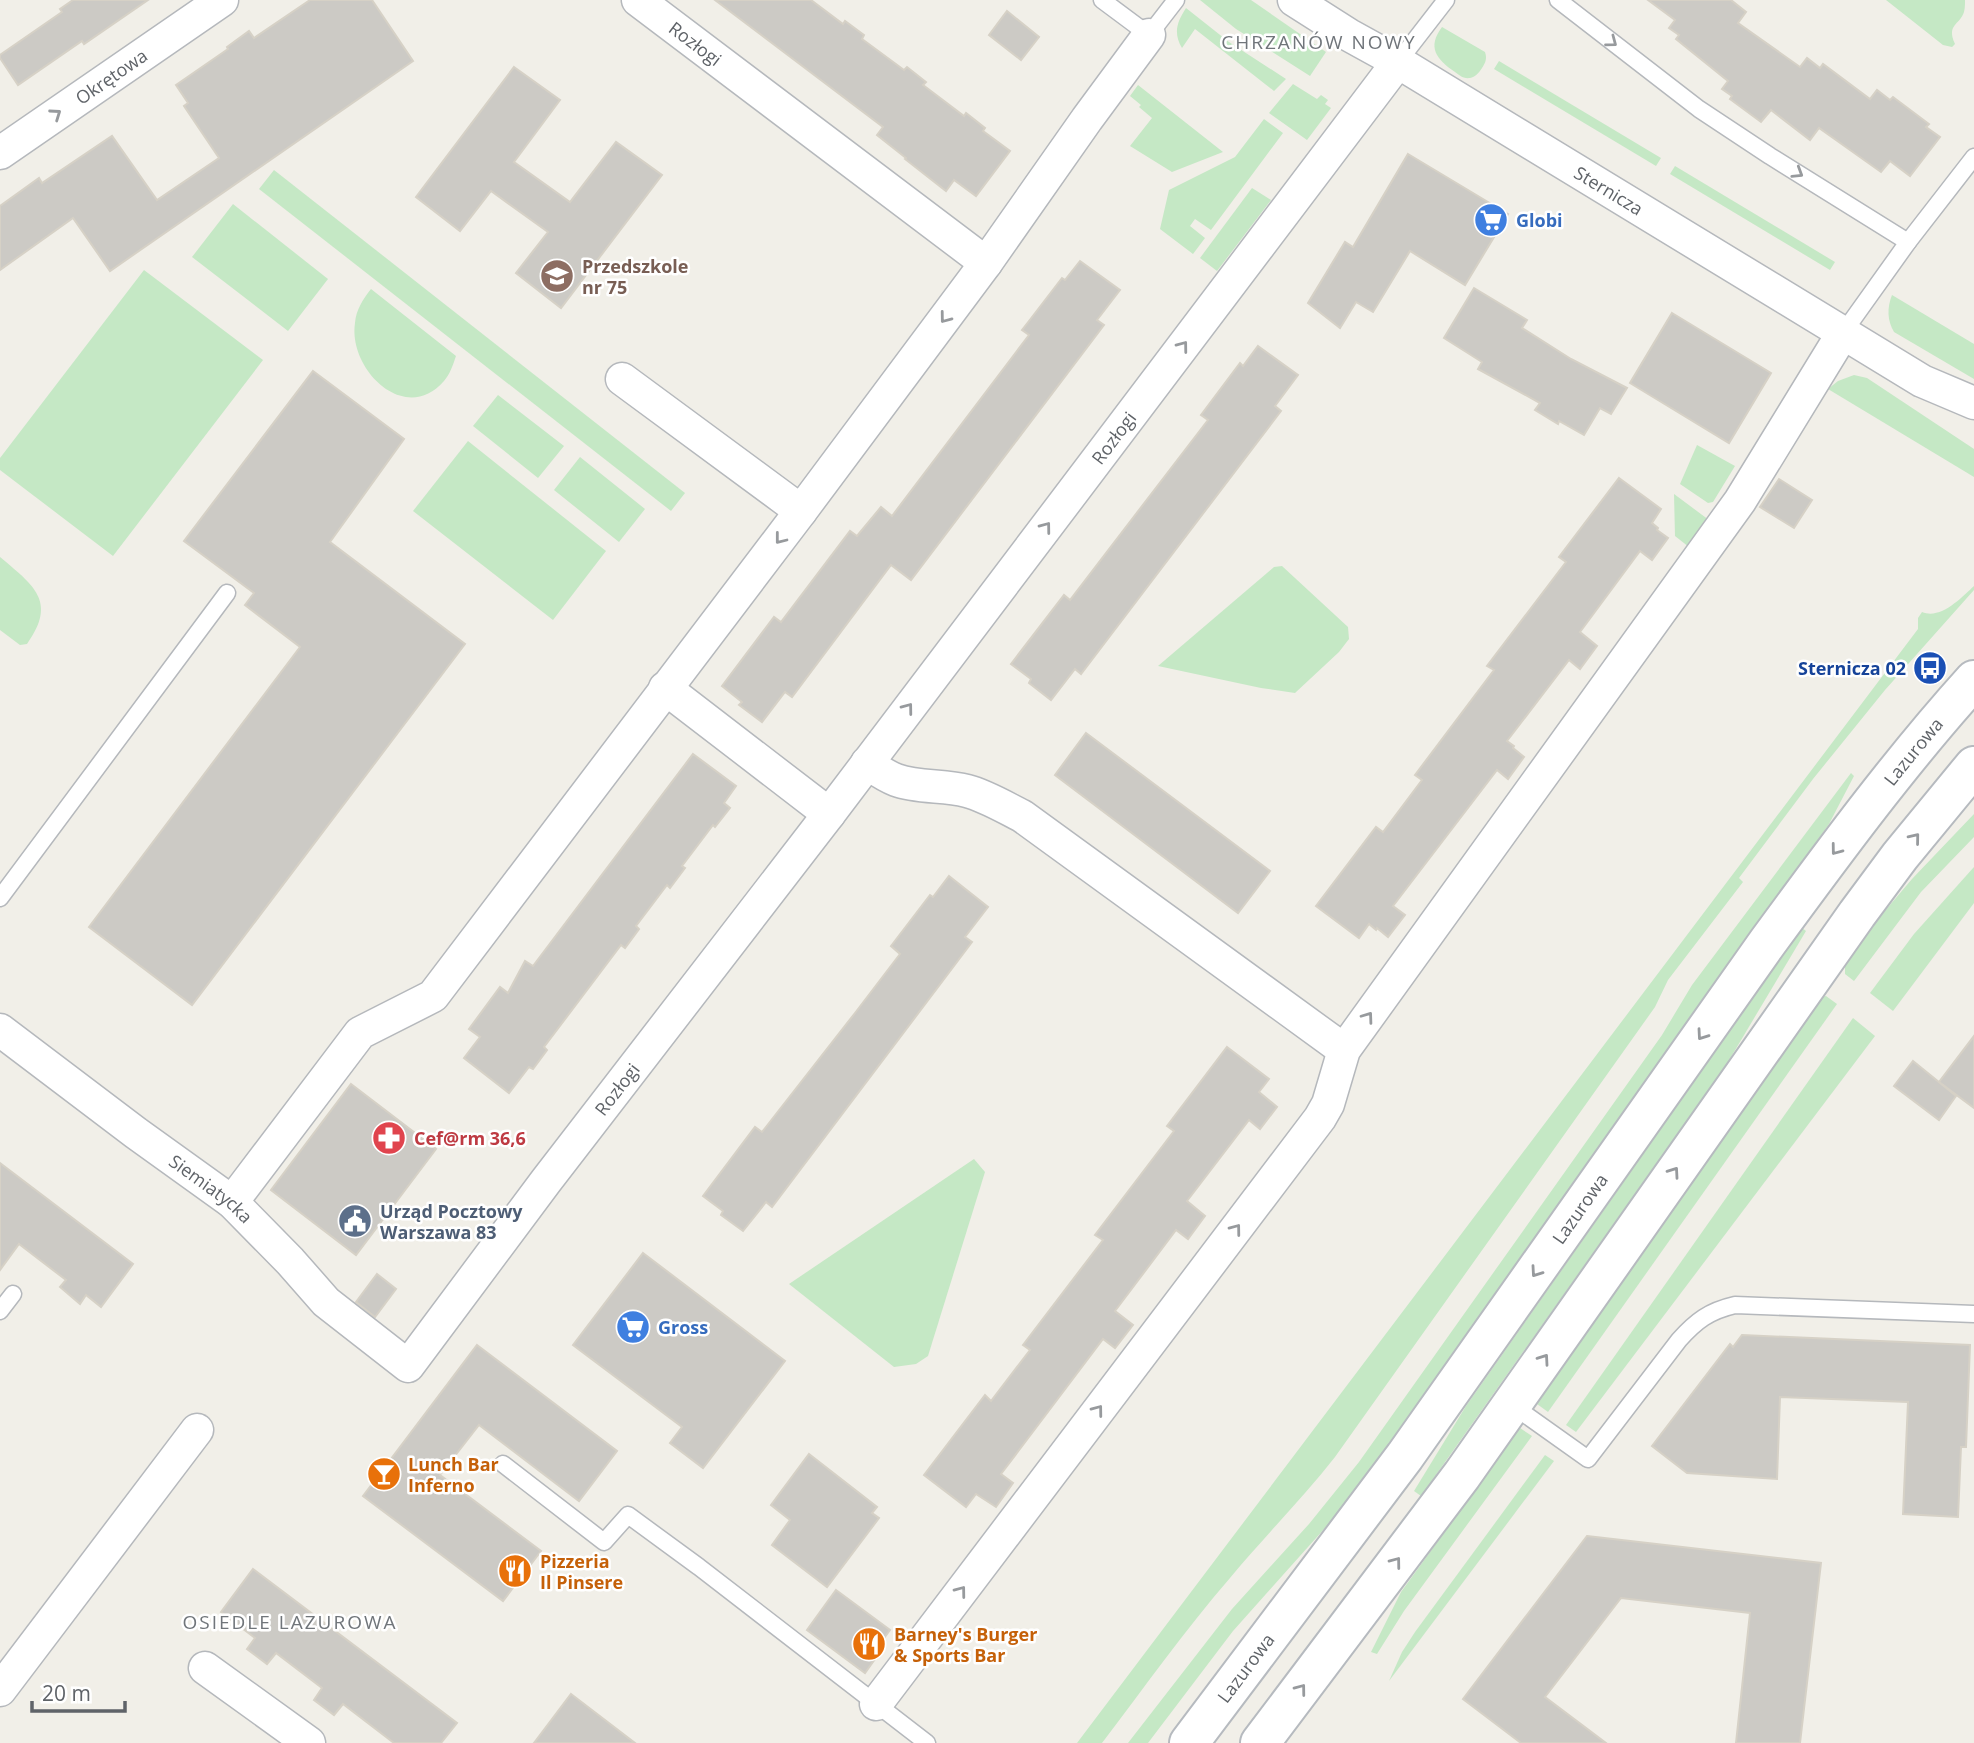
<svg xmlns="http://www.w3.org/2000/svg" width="1974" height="1743" font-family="'Open Sans',sans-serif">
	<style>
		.green { fill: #c5e8c5 }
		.building { fill: #cccac5; stroke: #d6d1c6; stroke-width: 2 }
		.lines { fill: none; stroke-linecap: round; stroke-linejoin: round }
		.lane-casing { stroke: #b5b8bc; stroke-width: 19 }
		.street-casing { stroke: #b5b8bc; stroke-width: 35 }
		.secondary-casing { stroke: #b6babf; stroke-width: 42 }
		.lane { stroke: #fff; stroke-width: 16 }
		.street { stroke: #fff; stroke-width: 32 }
		.secondary { stroke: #fff; stroke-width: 38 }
		.oneway { stroke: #979a9d }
		.labels { text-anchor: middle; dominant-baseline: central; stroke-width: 5; stroke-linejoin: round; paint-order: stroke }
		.street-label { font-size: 18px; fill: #5f6368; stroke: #fff }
		.shop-label { font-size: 18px; font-weight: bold; fill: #366cbe; stroke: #fff; text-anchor: start }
		.education-label { font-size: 18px; font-weight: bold; fill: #785e54; stroke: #fff; text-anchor: start }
		.transit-label { font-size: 18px; font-weight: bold; fill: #164399; stroke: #fff; text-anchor: end }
		.health-label { font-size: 18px; font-weight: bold; fill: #be3a42; stroke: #fff; text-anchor: start }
		.service-label { font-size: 18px; font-weight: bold; fill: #4e5e75; stroke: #fff; text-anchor: start }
		.food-label { font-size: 18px; font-weight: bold; fill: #c56008; stroke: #fff; text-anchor: start }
		.neighbourhood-label { font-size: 19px; letter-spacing: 2px; fill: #70757a; stroke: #fff }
	</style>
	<rect width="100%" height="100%" fill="#f1efe8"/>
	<g class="green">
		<polygon points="1200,0 1251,0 1326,52 1310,76 1236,29"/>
		<path d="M1886,0h79c0,4 0,8 -1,12 -4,13 -18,12 -9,32l-3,3 -9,-2z"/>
		<path d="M1186,8l43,34 57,37 -12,12 -79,-62 -13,19c-9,-15 -5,-26 4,-40z"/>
		<path d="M1442,27l43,25c2,6 1,10 -3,16 -3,5 -7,9 -12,10 -7,1 -11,-3 -15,-6 -19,-13 -28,-25 -13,-45z"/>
		<polygon points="1499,61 1661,158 1656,166 1494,69"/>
		<polygon points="1293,84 1317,99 1321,95 1328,100 1325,104 1331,108 1307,140 1269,113"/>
		<polygon points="1138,85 1223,152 1172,172 1130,146 1152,118 1139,107 1141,105 1130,96"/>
		<polygon points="1264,119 1283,133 1211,230 1195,219 1190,226 1205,238 1193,254 1160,229 1169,190 1235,157"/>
		<polygon points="1675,166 1835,262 1830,270 1670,174"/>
		<polygon points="274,170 685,493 671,511 259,189"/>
		<polygon points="1252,188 1271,200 1217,271 1200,258"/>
		<polygon points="233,204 328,279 288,331 192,257"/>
		<polygon points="144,270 263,360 113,556 0,470 0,458"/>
		<path d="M371,289l85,67c-3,9 -6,18 -12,25 -39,45 -96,-12 -89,-58 1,-13 8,-24 16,-34z"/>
		<path d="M1892,295l82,49v35l-80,-47c-7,-12 -7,-24 -2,-37z"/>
		<polygon points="1854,375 1867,378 1974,449 1974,477 1828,389 1838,381"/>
		<polygon points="498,395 564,446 538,478 473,426"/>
		<polygon points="468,441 606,551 553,620 413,511"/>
		<polygon points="1697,445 1735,466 1713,502 1708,503 1680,484"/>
		<polygon points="580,457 645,509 619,542 554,490"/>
		<polygon points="1674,494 1713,523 1694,551 1675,536"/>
		<path d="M0,557c33,28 58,44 27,87l-7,1 -20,-15z"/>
		<polygon points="1282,566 1348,627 1349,639 1339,652 1295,693 1261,688 1158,666 1274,567"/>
		<path d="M1974,586v4l-89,100 -72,89 -74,99 4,4 -75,98 -13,27 -320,450c-33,42 -71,80 -105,121 -46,53 -86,110 -128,165h-25l841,-1114v-11l4,-6c19,8 40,-15 52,-26z"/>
		<polygon points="1851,773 1854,776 1829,824 1389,1446 1333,1519 1233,1631 1148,1743 1128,1743 1232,1609 1309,1524 1359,1462 1662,1035 1692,985"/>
		<polygon points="1974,814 1974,837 1921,892 1854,981 1845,974 1845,964 1884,912 1912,879"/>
		<polygon points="1974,867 1974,903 1893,1011 1870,993 1914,934"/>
		<polygon points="1802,928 1806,931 1728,1062 1696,1108 1421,1496 1414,1491 1466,1406"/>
		<polygon points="1826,996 1837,1004 1548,1412 1537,1404 1821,997"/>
		<polygon points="1853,1018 1875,1036 1576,1432 1566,1425"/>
		<polygon points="974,1159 985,1172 928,1356 916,1364 894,1367 789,1284"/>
		<polygon points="1520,1428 1532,1436 1404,1611 1377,1654 1371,1652 1401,1592"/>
		<polygon points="1545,1455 1554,1461 1389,1681 1402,1652 1415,1632"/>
	</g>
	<g class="building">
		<polygon points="73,0 148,0 84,44 82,41 18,85 0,58 0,55 62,12 60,9"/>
		<polygon points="310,0 372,0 413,61 110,271 73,218 0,270 0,206 39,178 42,183 112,136 157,200 219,158 184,106 188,103 176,85 228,49 227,47 249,31 254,38"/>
		<polygon points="715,0 811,0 843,24 845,21 864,35 862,39 904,70 907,67 926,82 923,85 964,116 966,113 985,128 983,131 1010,151 976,196 954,180 946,191 905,159 906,158 877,135 883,127"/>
		<polygon points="1648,0 1731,0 1746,12 1738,23 1800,67 1807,58 1820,68 1823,64 1870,99 1877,90 1890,100 1893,97 1929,124 1926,127 1940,137 1910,176 1890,161 1881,172 1819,128 1810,140 1771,110 1761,122 1730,99 1732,96 1722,89 1728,81 1676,39 1679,35 1669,28 1675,20"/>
		<polygon points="1007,11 1039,37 1021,60 989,35"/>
		<polygon points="514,67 560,100 514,162 570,202 616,142 662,175 561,308 516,273 548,232 491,191 460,231 416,197"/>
		<polygon points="1408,154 1508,214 1465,285 1410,251 1373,312 1356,302 1340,328 1308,303 1345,242 1353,247"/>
		<polygon points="1080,261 1120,290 1097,320 1104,325 911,580 891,565 792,697 785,692 762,722 739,705 742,702 722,686 774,617 781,622 850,531 857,536 881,507 892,516 1029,335 1022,330 1029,321 1062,278 1065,280"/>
		<polygon points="1474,288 1527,320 1522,328 1571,359 1627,388 1611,414 1600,408 1584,435 1559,421 1558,424 1535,410 1540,403 1478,369 1482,362 1444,338"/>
		<polygon points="1672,313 1771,373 1729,443 1630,383"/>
		<polygon points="1258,346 1298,375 1275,406 1281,411 1081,674 1075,669 1051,700 1029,683 1031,679 1011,664 1064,595 1070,600 1208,420 1201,415 1240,363 1243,366"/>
		<polygon points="313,371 404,439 330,542 465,644 192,1005 89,927 300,647 245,605 254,593 184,541"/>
		<polygon points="1619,478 1661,509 1652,523 1658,528 1657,530 1668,538 1652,560 1640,551 1580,632 1597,646 1580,669 1569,660 1507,741 1514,746 1513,748 1524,757 1508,779 1497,770 1393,906 1405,915 1388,937 1377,928 1376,930 1369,924 1359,938 1316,906 1376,827 1383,832 1422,780 1415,775 1494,670 1487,666 1566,562 1559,557"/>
		<polygon points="1779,479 1812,500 1794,528 1760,507"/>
		<polygon points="1086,733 1270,871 1238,913 1055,775"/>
		<polygon points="693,754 736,786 724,803 730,808 715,827 713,825 682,866 685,868 670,888 667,885 636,926 639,929 625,948 621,945 544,1047 547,1050 533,1069 529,1067 509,1093 464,1058 480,1037 469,1029 500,987 508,993 525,961 533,966"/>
		<polygon points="949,876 988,907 965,937 972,942 772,1207 766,1202 743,1231 721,1215 723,1211 703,1196 755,1127 762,1132 855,1013 900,954 891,946 930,895 933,897"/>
		<polygon points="1974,1036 1974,1108 1939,1082"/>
		<polygon points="1227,1047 1269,1079 1259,1092 1277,1107 1260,1129 1249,1120 1187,1201 1205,1216 1188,1239 1176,1230 1115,1311 1133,1325 1115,1348 1103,1339 1001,1474 1013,1483 996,1507 976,1494 966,1507 924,1475 985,1395 991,1401 1030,1350 1023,1345 1103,1240 1095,1235 1174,1131 1167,1126"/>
		<polygon points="1913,1061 1956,1096 1939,1120 1894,1086"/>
		<polygon points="351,1084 436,1149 356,1255 271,1190"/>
		<polygon points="0,1163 133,1264 101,1307 86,1295 80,1304 60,1287 66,1280 19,1244 0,1270"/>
		<polygon points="643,1253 785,1361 703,1468 670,1443 682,1427 573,1345"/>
		<polygon points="377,1274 396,1289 375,1317 356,1302"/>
		<polygon points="1742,1335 1970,1345 1966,1447 1961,1447 1958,1517 1903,1514 1908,1402 1780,1397 1777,1479 1687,1473 1652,1446 1730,1344 1733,1347"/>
		<polygon points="477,1345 617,1451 579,1501 479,1425 440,1475 541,1551 503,1601 363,1496"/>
		<polygon points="809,1454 877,1507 872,1513 879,1518 827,1587 772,1545 790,1520 771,1505"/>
		<polygon points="1587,1536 1821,1563 1800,1743 1736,1743 1750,1613 1621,1598 1545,1697 1606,1743 1521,1743 1463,1699"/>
		<polygon points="253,1569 457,1723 441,1743 394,1743 343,1704 334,1715 314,1700 322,1688 276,1653 267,1664 247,1649 255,1638 221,1612"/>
		<polygon points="836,1590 890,1630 876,1649 880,1652 865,1673 807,1630"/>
		<polygon points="571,1694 635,1743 534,1743"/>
	</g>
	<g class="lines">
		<g class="lane-casing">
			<g id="lane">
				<polyline points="1102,0 1149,35 1176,0"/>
				<polyline points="1558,0 1699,109 1770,156 1908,242"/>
				<polyline points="1398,62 1446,0"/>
				<polyline points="1843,333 1908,242 1974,157"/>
				<polyline points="0,898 227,593"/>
				<polyline points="0,1311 13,1294"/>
				<path d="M1512,1405l76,54 91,-119c17,-19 30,-29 56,-35l239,9"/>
				<polyline points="503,1464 604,1542 628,1515 699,1567 927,1743"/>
			</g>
		</g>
		<g class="street-casing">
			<g id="street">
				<path id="s1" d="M638,0l348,263"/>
				<path id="s2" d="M1294,0l55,35 49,27 524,319 52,22"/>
				<path id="s3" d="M0,153l222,-153"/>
				<polyline points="622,379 801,511"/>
				<polyline points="665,688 829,814"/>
				<path d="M867,763c9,6 18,13 29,17 22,8 48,5 71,11 19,5 37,16 55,25l322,234"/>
				<path id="s4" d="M0,1030l136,103 96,69 58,59 36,41 82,64 138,-185 283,-367 569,-752"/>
				<polyline points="232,1202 360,1033 433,996 801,511 986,263 1087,119 1149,35"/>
				<polyline points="205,1668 309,1743"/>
				<polyline points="0,1690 197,1430"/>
				<polyline points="876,1704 1320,1118 1328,1104 1344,1050 1740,501 1843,333"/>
			</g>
		</g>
		<g class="secondary-casing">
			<g id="secondary">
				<path id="s5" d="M1189,1743l216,-287 362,-513c66,-90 132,-180 207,-263"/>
				<polyline points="1260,1743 1462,1475 1857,914 1900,856 1974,766"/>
			</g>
		</g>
		<use href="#lane" class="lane"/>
		<use href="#street" class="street"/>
		<use href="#secondary" class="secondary"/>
	</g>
	<defs><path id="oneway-chevron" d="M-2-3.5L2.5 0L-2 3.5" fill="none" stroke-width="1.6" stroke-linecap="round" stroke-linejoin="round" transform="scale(1.75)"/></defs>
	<g class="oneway">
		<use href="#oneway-chevron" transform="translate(1612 42) rotate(37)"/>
		<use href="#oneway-chevron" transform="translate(56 114) rotate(-35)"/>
		<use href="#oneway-chevron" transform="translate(1798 173) rotate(32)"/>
		<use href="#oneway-chevron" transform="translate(945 318) rotate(127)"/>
		<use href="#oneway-chevron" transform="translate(1183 346) rotate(-53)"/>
		<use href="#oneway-chevron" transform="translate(1046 527) rotate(-53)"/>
		<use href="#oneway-chevron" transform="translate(780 539) rotate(128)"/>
		<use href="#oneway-chevron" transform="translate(908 708) rotate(-53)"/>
		<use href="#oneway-chevron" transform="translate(1915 838) rotate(-51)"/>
		<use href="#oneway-chevron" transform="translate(1836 850) rotate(127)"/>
		<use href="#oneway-chevron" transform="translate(1368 1017) rotate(-54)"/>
		<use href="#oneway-chevron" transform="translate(1702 1035) rotate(125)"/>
		<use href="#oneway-chevron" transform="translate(1674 1172) rotate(-55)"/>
		<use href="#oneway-chevron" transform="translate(1236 1229) rotate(-53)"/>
		<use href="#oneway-chevron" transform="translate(1536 1272) rotate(125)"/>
		<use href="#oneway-chevron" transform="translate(1544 1359) rotate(-55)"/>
		<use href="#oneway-chevron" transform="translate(1098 1410) rotate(-53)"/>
		<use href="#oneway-chevron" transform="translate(1396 1562) rotate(-53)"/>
		<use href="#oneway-chevron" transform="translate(961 1591) rotate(-53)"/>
		<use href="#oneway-chevron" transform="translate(1301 1689) rotate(-53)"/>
	</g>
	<defs>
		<g id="supermarket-disc" transform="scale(1.75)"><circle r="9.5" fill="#3f7fe0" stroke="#fff"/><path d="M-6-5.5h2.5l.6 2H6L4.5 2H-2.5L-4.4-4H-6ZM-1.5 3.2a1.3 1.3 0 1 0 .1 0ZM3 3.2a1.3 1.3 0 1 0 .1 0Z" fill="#fff"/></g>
		<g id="school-disc" transform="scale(1.75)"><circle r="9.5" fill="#8d6e63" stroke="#fff"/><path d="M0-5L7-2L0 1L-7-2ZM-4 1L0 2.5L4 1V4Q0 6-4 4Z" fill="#fff"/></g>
		<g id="bus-disc" transform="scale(1.75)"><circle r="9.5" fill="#1a4fb4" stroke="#fff"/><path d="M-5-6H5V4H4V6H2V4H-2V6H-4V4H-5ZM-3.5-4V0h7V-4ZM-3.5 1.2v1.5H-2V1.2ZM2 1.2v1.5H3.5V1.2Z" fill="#fff"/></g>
		<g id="pharmacy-disc" transform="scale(1.75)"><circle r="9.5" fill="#e0444e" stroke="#fff"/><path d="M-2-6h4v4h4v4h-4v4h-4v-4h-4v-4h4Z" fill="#fff"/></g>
		<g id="civic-disc" transform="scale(1.75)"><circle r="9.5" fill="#5c6f8a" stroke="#fff"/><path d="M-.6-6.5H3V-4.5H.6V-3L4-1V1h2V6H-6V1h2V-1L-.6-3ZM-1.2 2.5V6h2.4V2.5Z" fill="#fff"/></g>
		<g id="bar-disc" transform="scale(1.75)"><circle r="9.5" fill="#e8710a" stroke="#fff"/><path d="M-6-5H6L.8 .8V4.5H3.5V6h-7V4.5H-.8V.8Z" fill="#fff"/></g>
		<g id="restaurant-disc" transform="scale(1.75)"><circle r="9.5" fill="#e8710a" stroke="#fff"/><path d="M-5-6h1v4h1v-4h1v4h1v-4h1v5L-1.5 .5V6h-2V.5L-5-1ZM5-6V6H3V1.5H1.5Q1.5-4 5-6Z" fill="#fff"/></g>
	</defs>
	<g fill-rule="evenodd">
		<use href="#supermarket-disc" x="1491" y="220"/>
		<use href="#school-disc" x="557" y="276"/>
		<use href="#bus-disc" x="1930" y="668"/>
		<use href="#pharmacy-disc" x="389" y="1138"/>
		<use href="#civic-disc" x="355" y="1221"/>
		<use href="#supermarket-disc" x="633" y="1327"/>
		<use href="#bar-disc" x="384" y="1474"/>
		<use href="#restaurant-disc" x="515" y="1571"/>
		<use href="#restaurant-disc" x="869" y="1644"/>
	</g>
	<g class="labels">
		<g class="street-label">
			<text stroke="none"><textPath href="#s1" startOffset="72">Rozłogi</textPath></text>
			<text stroke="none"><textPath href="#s3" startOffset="135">Okrętowa</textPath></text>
			<text stroke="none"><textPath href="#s2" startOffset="368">Sternicza</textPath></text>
			<text stroke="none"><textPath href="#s4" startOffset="1696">Rozłogi</textPath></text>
			<text stroke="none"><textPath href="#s5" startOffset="1228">Lazurowa</textPath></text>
			<text stroke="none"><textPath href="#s4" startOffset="877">Rozłogi</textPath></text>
			<text stroke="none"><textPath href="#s4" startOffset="264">Siemiatycka</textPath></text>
			<text stroke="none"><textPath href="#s5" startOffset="662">Lazurowa</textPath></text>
			<text stroke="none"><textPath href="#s5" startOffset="94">Lazurowa</textPath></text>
		</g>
		<g class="shop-label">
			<text x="1516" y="220">Globi</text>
			<text x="658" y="1327">Gross</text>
		</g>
		<g class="education-label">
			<text x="582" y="266">Przedszkole<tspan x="582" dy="21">nr 75</tspan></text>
		</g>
		<g class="transit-label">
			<text x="1906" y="668">Sternicza 02</text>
		</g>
		<g class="health-label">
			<text x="414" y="1138">Cef@rm 36,6</text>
		</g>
		<g class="service-label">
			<text x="380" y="1211">Urząd Pocztowy<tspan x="380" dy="21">Warszawa 83</tspan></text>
		</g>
		<g class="food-label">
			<text x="408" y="1464">Lunch Bar<tspan x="408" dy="21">Inferno</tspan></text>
			<text x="540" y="1561">Pizzeria<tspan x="540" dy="21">Il Pinsere</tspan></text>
			<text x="894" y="1634">Barney's Burger<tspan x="894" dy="21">&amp; Sports Bar</tspan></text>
		</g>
		<g class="neighbourhood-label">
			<text x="1319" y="42">CHRZANÓW NOWY</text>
			<text x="290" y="1622">OSIEDLE LAZUROWA</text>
		</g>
	</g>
	<path d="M32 1701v10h93v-10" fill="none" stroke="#5f6368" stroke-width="3.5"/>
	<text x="42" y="1701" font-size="21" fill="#5f6368" stroke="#ffffff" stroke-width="5" paint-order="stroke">20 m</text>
</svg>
